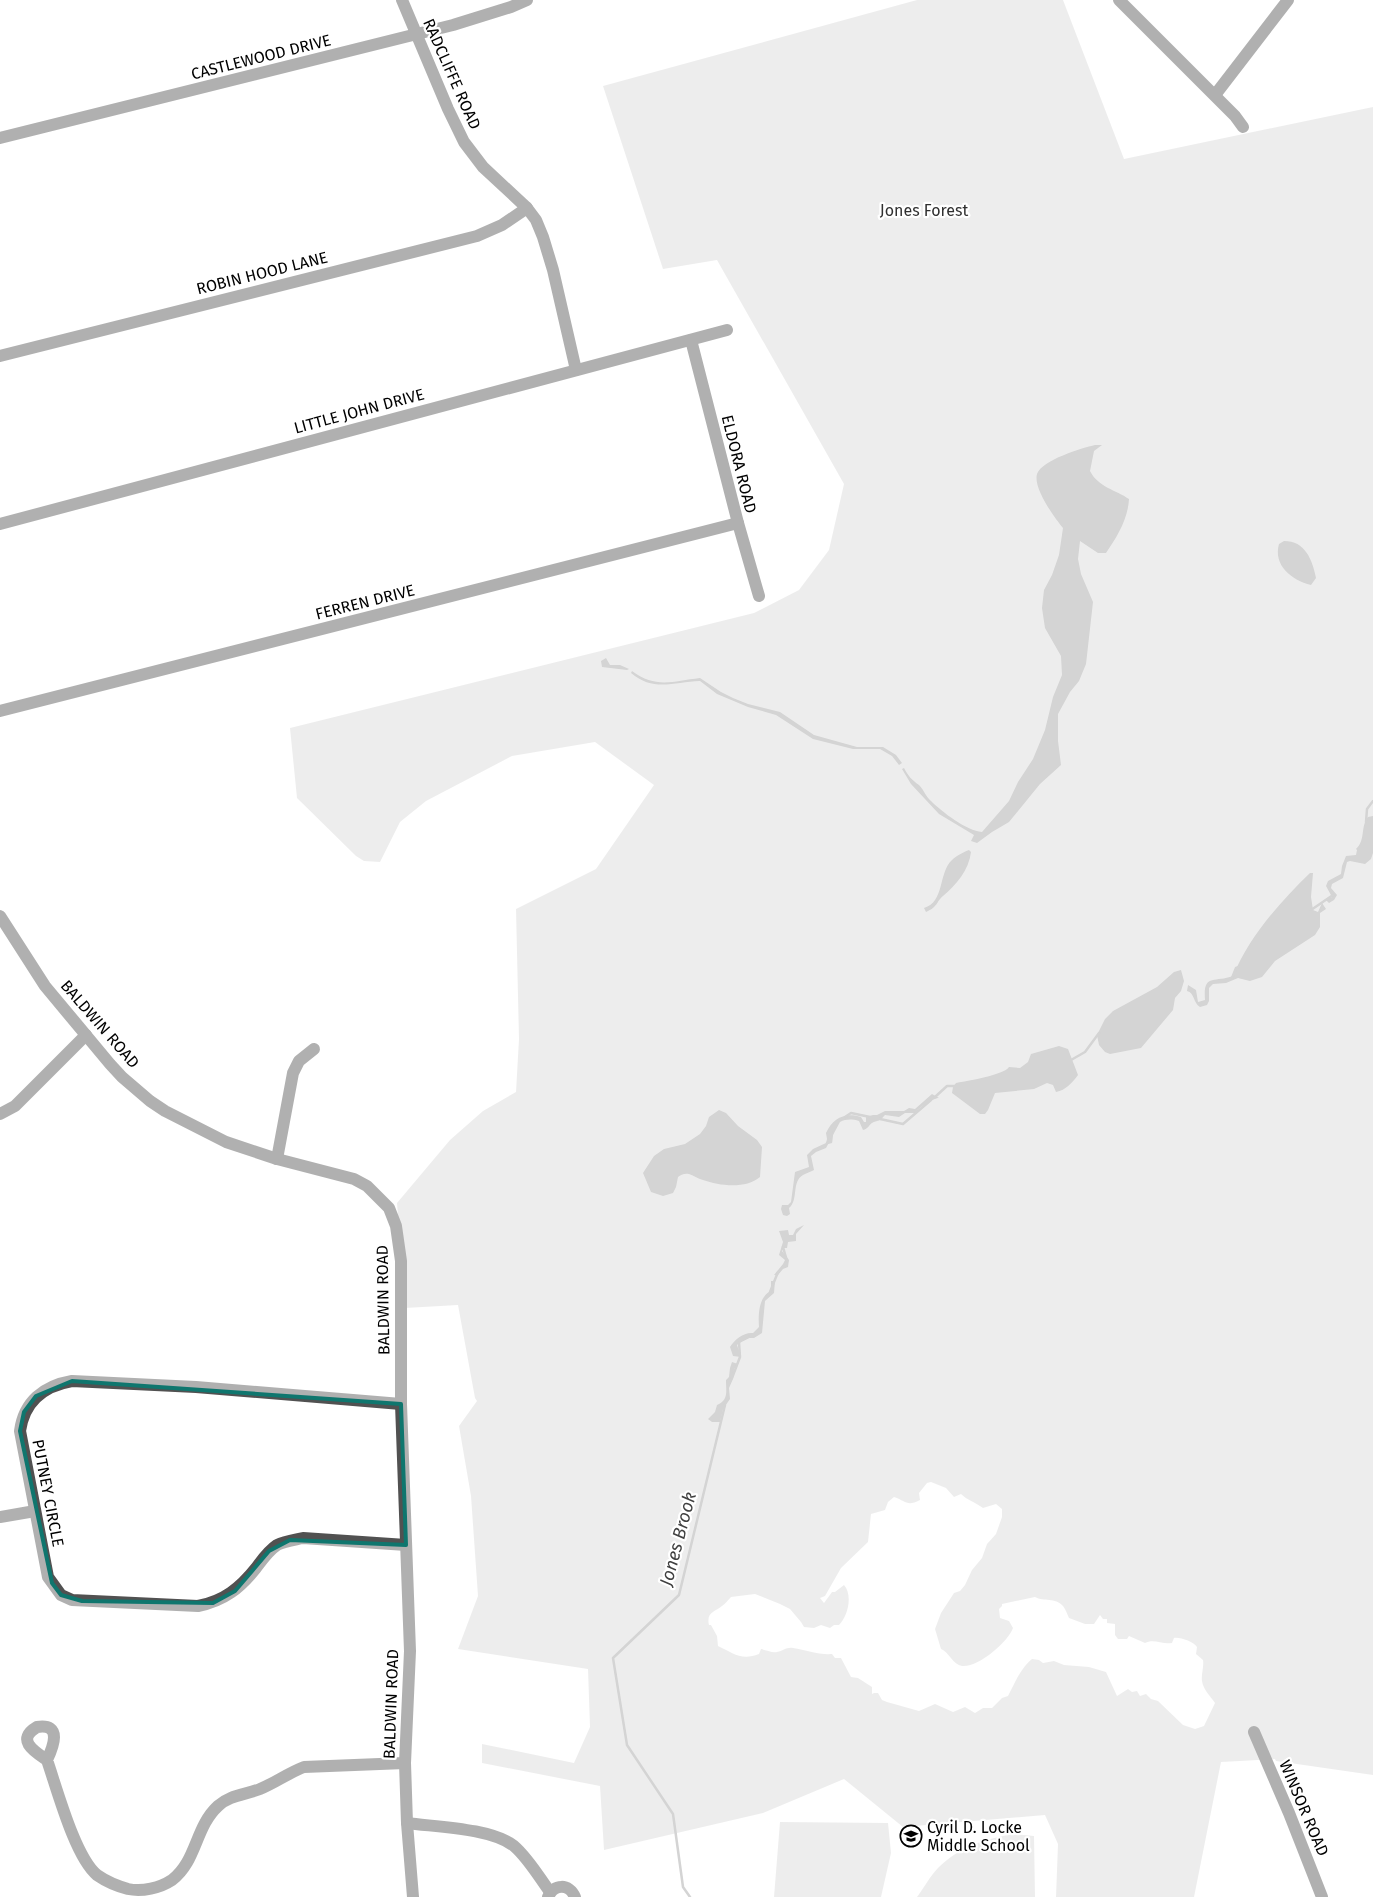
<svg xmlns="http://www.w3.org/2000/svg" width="1373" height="1897" font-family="'Fira Sans',sans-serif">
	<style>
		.green { fill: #d8d8d8; fill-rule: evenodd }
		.water { fill: #9f9f9f }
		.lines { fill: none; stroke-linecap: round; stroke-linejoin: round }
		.stream { stroke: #9f9f9f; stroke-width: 2.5 }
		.minor { stroke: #515151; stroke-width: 12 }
		.marked { fill: none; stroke: #0f766e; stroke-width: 4; stroke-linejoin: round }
		.labels { text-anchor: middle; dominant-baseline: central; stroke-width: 4.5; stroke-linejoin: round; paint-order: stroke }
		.street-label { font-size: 16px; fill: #000; stroke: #fff }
		.park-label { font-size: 16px; fill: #2f2f2f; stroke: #fff }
		.poi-label { font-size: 16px; fill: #000; stroke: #fff; text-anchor: start }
		.water-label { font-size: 18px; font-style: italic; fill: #404040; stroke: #fff }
	</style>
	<rect width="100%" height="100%" fill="#fff"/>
	<g class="green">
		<path d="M917,0h146l61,159 249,-52v1668l-97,-14 -1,-2 -54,3 -27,135h-138l2,-53 -13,-29 -142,12 -59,-48 -81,34 -159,37 -4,-64 -118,-23v-19l92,19 16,-36 -2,-58 -130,-20 20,-53 -7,-100 -12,-70 18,-25 -2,-3 -17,-93 -53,3 -8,-105 53,-63 33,-29 33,-19 3,-53 -3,-130 80,-40 58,-84 -59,-43 -83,14 -86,45 -26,21 -20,40 -16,-1 -8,-5 -59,-58 -7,-70 464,-115 45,-23 30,-40 15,-66 -127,-224 -54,9 -60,-183zM931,1482l15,6 8,9 7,-3c6,6 14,8 22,14l13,-4 6,5v8l-6,17 -9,10 -5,14 -10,12 -7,15 -5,6 -6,2 -13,20 -6,16 6,20c8,3 12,16 21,17 16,2 46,-24 51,-38l-4,-7 -9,-3 -1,-9 3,-3v-2l33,-7c9,5 20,0 28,9 3,4 4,8 6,12l16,6h9l6,-9 3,4h4v4l8,1v11l3,4h9l2,-3 16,7c9,-5 17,2 27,0l2,-5c6,-1 20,4 23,9l-1,7 7,6c1,8 -2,14 -1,21 1,8 8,15 13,22l-11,23 -9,3 -12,-4 -25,-24 -7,-2 -5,-5 -6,2 -3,-5 -5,1 -4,-3 -11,7 -11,-24 -17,-5 -25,-2 -10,-4 -11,2 -4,-3 -7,-1c-12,10 -17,24 -24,37l-6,2 -10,10h-9l-8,5 -10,-6 -12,5 -18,-8 -16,7 -32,-9 -5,-2 -4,-7h-4l-2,1v-7l-14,-9 -7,-1 -10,-19h-6l-3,-4c-13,1 -26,-4 -39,-6 -7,-1 -10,3 -16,4 -5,1 -11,-2 -16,-3l-2,5c-18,7 -26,-1 -41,-8l-1,-10 -6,-11h-2c-3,-13 6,-13 13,-19 3,-2 6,-6 9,-9l24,-3 25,10 10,5 11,13 3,5 10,1 7,-3 9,3 4,-3h5c9,-9 14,-30 5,-40l-9,7h-3l-8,11 -4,-5 5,-2 16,-28 27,-26 3,-28 14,-4 3,-8 6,-5c12,4 13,10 26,3l-1,-7 8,-10z"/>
		<polygon points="780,1822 888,1823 891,1853 881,1897 774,1897"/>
		<path d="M1013,1834l21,2 1,61h-118c7,-9 13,-21 21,-29 21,-21 47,-29 75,-34z"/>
	</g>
	<g class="water">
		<path d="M1095,445h7l-8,6 -4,20c8,16 26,19 39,28 -1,20 -12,38 -23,54h-8l-18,-12 -2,18 3,15 12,28 -7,62 -7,17 -9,11 -12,22v27l3,24 -21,19 -31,38 -17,10 -15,11 -6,-2 3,-6 -35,-21 -28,-30 -9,-15 2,-1c4,8 8,12 15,17 5,5 7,12 12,16 11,11 36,30 51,31l27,-31 9,-19 15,-23 12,-29 8,-33 9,-22 -1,-19 -16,-28 -3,-20 2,-18 8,-15 7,-20 4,-27c-9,-11 -30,-40 -26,-54 5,-14 45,-26 58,-29z"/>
		<path d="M1284,541c21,0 28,18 32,37l-5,7c-20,-5 -38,-20 -32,-41z"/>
		<polygon points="606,658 610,665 620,665 629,669 627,670 602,667 601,661"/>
		<path d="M632,671c24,18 41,10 68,7l21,14 12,6 15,6 32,8 34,23 43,12h26l13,8 6,8 -3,2 -7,-9 -12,-7h-27l-40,-10 -37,-24 -28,-8 -31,-13 -17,-13c-26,1 -47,11 -69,-8z"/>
		<path d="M1373,816v37l-2,6 -6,5 -15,-3 -3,1 -4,16 -11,6 -1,4 6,7 -3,5 -5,3 -3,-3 6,-3 -6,-11 2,-5 13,-7 1,-8 4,-10 10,-1 1,-5 -1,-1c10,-9 4,-22 12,-32z"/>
		<path d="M969,850l2,2c-2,18 -15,33 -28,44 -7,6 -5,11 -17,16l-2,-4c21,-6 14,-35 28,-48 4,-4 12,-8 17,-10z"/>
		<path d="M1310,873h3l-2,24 2,13 5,2 4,-9 4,6 -6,4v14l-5,8 -40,26 -13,16 -12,4 -12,-3 -12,5 -13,1 -4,4v13l-2,4 -7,2c-7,-4 -5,-14 -13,-16l1,-6 8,5 2,12 7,-2c-2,-27 9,-17 28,-24 16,-39 47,-74 77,-103z"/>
		<polygon points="1181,970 1184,981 1181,991 1175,998 1173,1010 1141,1048 1110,1054 1105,1052 1099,1045 1097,1035 1105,1019 1113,1011 1157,987 1174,972"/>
		<path d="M1059,1046l9,3 10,26c-6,8 -12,15 -22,17l-3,-7 -6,-2 -13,6 -39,4 -7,17 -3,4h-5l-28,-21 1,-6 3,-4c11,-2 48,-8 53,-16l11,1 8,-6 3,-8z"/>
		<path d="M932,1094l7,4c-6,0 -21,10 -24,15h-10l-6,4 -14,-2c-7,8 -5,4 -13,8 -3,2 -4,6 -9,7l-4,-9c-7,-2 -13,-2 -19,1l-14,26 -10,4 -5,4 3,14c-3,2 -8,3 -11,5 -12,7 -4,25 -14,33l1,6 -3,2 -4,-1 -2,-6 1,-4h6l3,-3 4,-30 14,-5 -2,-12 6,-6 13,-6 1,-4 -1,-6c7,-15 19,-21 35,-16l3,5h2v-5l7,-2h4l8,-4h19l5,-3 6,1z"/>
		<path d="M719,1110l7,3 12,13 19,14 5,7 -2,30c-14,12 -40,9 -57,3 -5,-1 -10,-5 -14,-6 -5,-1 -8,1 -11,3l-2,10 -3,6 -10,3 -12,-4 -8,-19 11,-17 10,-7 21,-5 15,-10 6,-8 3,-9z"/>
		<polygon points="804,1225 796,1234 796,1241 788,1242 787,1248 784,1248 782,1251 789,1260 788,1267 783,1269 778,1275 774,1275 783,1264 785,1260 779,1255 783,1242 779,1231 788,1230 789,1235 793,1235 796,1229"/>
		<path d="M771,1281h4l-1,12 -9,8 -3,32 -8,5h-8l-9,7 4,12 -8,-1 -3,-9c5,-8 14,-15 23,-14l6,-6c-1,-13 0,-31 12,-36z"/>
		<path d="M732,1362l6,2 -4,5 -1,10 -4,9 1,11 -7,10 -3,13h-8l-4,-3 7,-7 2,-7c12,-5 9,-14 9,-25l3,-3 1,-9z"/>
	</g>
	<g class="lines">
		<g class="stream">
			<polyline points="1366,822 1367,809 1373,801"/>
			<polyline points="1311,910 1333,895"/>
			<polyline points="1232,978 1236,968 1239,967"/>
			<polyline points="1071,1060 1085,1052 1099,1033"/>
			<polyline points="935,1097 947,1086 955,1086"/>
			<polyline points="845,1117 851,1113 870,1117"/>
			<polyline points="880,1119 903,1124 931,1100"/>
			<polyline points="827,1143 831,1142 832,1133"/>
			<polyline points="783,1247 787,1261"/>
			<polyline points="770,1292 778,1272"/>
			<polyline points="732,1378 740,1357 739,1342 749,1337"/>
			<polyline points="690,1897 683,1887 673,1814 627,1745 613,1658 679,1595 725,1405"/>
		</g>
		<g class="minor">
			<polyline points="402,0 448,109 464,142 483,167 527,208 536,220 543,237 553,270 576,370"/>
			<polyline points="1119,0 1235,116 1243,127"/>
			<polyline points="1215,95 1288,0"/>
			<polyline points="0,138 453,25 511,7 527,0"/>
			<polyline points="691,340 738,523 759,596"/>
			<polyline points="0,356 477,236 502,225 527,208"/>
			<polyline points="0,524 727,330"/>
			<polyline points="0,711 738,523"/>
			<polyline points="0,916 45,986 110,1064 122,1077 150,1101 165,1111 226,1142 277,1159 354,1179 367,1186 389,1208 396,1226 401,1261 401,1404 410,1651 405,1763 407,1823 413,1897"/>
			<polyline points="0,1114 15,1106 86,1035"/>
			<polyline points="277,1159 293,1073 299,1061 314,1049"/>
			<path d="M401,1404l-205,-17 -124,-6c-29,5 -48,21 -52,50l28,146 13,18 11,5 126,6c26,-5 42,-18 58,-38 6,-8 12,-17 21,-23 8,-4 17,-5 26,-7l103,7"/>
			<polyline points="0,1517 35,1511"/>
			<polyline points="1254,1732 1289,1813 1322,1897"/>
			<path d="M47,1760c-12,-8 -32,-20 -10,-33 26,-4 16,20 10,33 10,29 28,97 50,115 10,7 20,11 31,14 14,3 32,-1 44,-9 25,-19 23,-53 46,-74 12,-11 27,-11 42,-17 15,-6 28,-16 44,-22l101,-4"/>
			<path d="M407,1823c29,4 84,5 107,23 14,12 25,31 36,46"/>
			<path d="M548,1897c6,-13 21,-14 27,0"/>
		</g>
	</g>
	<path d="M0 0H1373V1897H0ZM72,1381l329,23 5,141 -116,-5 -21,11 -34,40 -22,12 -131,-2 -21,-6 -9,-12 -32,-152 4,-19 12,-16z" fill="#fff" fill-opacity=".55" fill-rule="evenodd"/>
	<path class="marked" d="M72,1381l329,23 5,141 -116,-5 -21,11 -34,40 -22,12 -131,-2 -21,-6 -9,-12 -32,-152 4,-19 12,-16z"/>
	<defs>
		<g id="school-ring" transform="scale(1.125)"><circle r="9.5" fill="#fff" stroke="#000" stroke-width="1.5"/><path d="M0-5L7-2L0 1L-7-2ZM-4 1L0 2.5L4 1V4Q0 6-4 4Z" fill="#000"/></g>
	</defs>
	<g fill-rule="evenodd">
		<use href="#school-ring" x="911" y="1836"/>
	</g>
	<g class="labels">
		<g class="street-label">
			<text transform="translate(261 57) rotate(-14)">CASTLEWOOD DRIVE</text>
			<text transform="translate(452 74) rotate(66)">RADCLIFFE ROAD</text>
			<text transform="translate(262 273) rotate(-14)">ROBIN HOOD LANE</text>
			<text transform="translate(359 411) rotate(-15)">LITTLE JOHN DRIVE</text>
			<text transform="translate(739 464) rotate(76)">ELDORA ROAD</text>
			<text transform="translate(365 602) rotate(-14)">FERREN DRIVE</text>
			<text transform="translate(100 1024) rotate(49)">BALDWIN ROAD</text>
			<text transform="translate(383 1300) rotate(-91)">BALDWIN ROAD</text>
			<text transform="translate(48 1493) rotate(79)">PUTNEY CIRCLE</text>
			<text transform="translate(391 1704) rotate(-88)">BALDWIN ROAD</text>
			<text transform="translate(1304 1808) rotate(67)">WINSOR ROAD</text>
		</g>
		<g class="park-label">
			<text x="924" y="210">Jones Forest</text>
		</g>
		<g class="poi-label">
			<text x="927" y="1827">Cyril D. Locke<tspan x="927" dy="18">Middle School</tspan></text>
		</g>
		<g class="water-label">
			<text transform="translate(678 1539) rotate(-75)">Jones Brook</text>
		</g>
	</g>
</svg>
